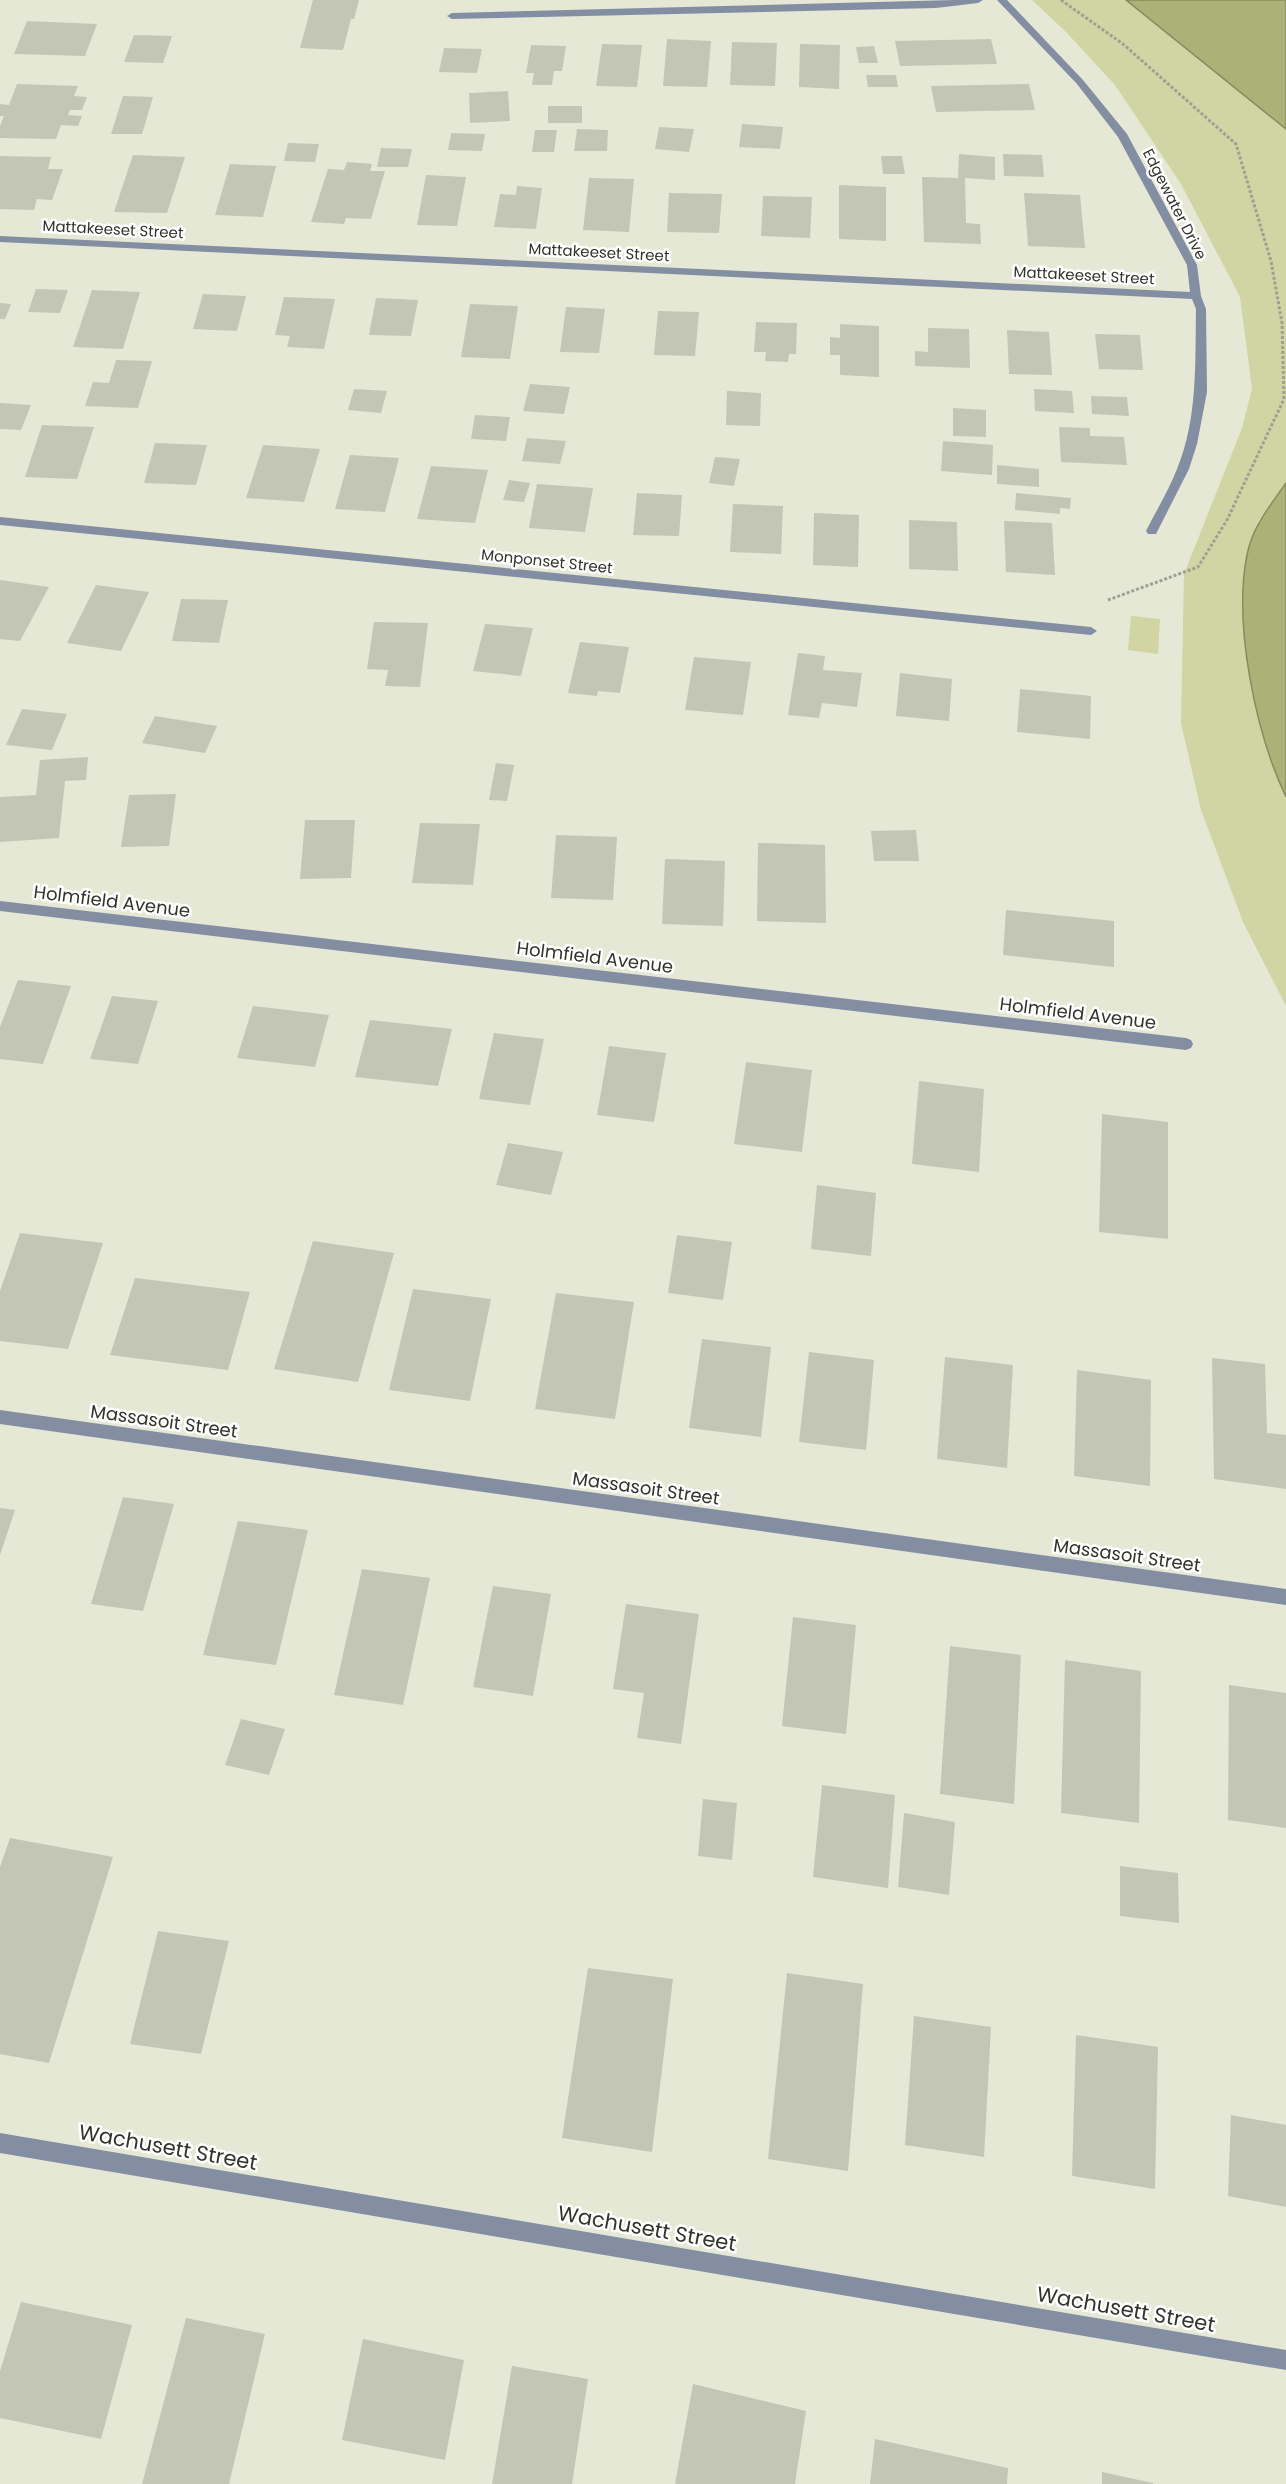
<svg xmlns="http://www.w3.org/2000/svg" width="1286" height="2484" font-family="Poppins,sans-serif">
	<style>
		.green { fill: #d0d5a3 }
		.water { fill: #acb177; stroke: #878b60; stroke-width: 1.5 }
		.building { fill: #c3c6b4 }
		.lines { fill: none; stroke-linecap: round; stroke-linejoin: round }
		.path { stroke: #9ea092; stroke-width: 3; stroke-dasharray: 3 2; stroke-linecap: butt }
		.minor { fill: #838ea3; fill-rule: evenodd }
		.labels { text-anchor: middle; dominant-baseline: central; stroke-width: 5; stroke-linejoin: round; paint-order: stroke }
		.far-street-label { font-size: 15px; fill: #32332c; stroke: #fff }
		.street-label { font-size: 18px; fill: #32332c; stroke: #fff }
		.near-street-label { font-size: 21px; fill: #32332c; stroke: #fff }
	</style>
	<rect width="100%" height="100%" fill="#e5e8d5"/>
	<g class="green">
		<polygon points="1032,0 1126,0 1286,129 1286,483 1258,521 1249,667 1261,731 1286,797 1286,1006 1243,922 1201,810 1181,723 1184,574 1242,428 1252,389 1240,297 1181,184 1115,85 1066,32"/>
		<polygon points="1131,616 1160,619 1158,654 1128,650"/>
	</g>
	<g class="water">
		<polygon points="1126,0 1286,0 1286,129"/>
		<path d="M1286,483v314c-30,-63 -53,-172 -39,-242 5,-28 23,-49 39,-72z"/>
	</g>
	<g class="building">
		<polygon points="313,0 359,0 354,19 351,19 343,50 300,48"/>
		<polygon points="27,21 97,24 85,56 14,54"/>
		<polygon points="134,35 172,36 163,63 124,62"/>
		<polygon points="667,39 711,41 707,87 663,86"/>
		<polygon points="991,39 997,64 900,66 895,41"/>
		<polygon points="732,42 777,43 775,86 730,85"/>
		<polygon points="602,44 642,45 637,87 596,86"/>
		<polygon points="800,44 840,45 839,89 799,87"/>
		<polygon points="531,45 566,46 562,71 554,71 552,85 532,85 534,73 526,73"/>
		<polygon points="874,46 878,63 859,63 856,47"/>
		<polygon points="444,48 482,49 477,73 439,72"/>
		<polygon points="866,75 896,75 898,87 868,87"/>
		<polygon points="17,84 78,86 74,96 87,97 82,110 70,110 68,115 82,116 78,126 61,125 56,139 0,138 0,126 4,116 0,116 0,104 9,105"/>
		<polygon points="1029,84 1035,110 936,112 931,86"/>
		<polygon points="508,91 510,121 470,123 469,93"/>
		<polygon points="123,96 153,97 142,134 111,134"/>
		<rect x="548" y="106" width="34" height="17"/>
		<polygon points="742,124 783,127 780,149 739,147"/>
		<polygon points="659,127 694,129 689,152 655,149"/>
		<polygon points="577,129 608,130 607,151 574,151"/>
		<polygon points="535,130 557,130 554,152 532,152"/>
		<polygon points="451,133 485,134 482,151 448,150"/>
		<polygon points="288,143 319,144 315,162 284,161"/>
		<polygon points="381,148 412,149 408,167 377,167"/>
		<polygon points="959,154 995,157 995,180 965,178 966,223 980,224 981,244 924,242 922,177 958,178"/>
		<polygon points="1003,154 1042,155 1044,177 1004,176"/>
		<polygon points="133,155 185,157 167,213 114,212"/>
		<polygon points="0,156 51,157 48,169 63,169 52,200 37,199 34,210 0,209"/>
		<polygon points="881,156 902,156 905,174 883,174"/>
		<polygon points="347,162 372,164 370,171 385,171 371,219 346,218 344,224 311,222 328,169 344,170"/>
		<polygon points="230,164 276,166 263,217 215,215"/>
		<polygon points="426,175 466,177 457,226 417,225"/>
		<polygon points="589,178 634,179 629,232 583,230"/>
		<polygon points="839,185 886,187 886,241 839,239"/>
		<polygon points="517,186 542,188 536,229 494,227 500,194 516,195"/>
		<polygon points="669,193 722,194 719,233 667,232"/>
		<polygon points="1024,193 1080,195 1085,248 1028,246"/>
		<polygon points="763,196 812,197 810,238 761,236"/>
		<polygon points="36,289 68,290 60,313 28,312"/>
		<polygon points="92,290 140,292 123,349 73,347"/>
		<polygon points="203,294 246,296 237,331 193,329"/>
		<polygon points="284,297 335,299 324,349 287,347 290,336 275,335"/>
		<polygon points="376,298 418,300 411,336 369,335"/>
		<polygon points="0,303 11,304 5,319 0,319"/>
		<polygon points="470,304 518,306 510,359 461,357"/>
		<polygon points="566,307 605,309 599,353 560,352"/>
		<polygon points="658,311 699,312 695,356 654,355"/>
		<polygon points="756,322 797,323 796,354 789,354 788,362 765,361 766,352 754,352"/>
		<polygon points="840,324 879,326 879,377 840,375 840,355 830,355 830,337 840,338"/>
		<polygon points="928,328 969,329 970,368 915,366 915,351 928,352"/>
		<polygon points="1007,330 1049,332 1052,375 1009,374"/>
		<polygon points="1095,334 1140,335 1143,370 1099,369"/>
		<polygon points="116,360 152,361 138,408 85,406 93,382 109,383"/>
		<polygon points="530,384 570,387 564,414 523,411"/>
		<polygon points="354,389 387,391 381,413 348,410"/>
		<polygon points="1034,389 1072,391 1074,413 1035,411"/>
		<polygon points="727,391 761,393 760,426 726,425"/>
		<polygon points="1091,396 1127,397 1129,416 1092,414"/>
		<polygon points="0,403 31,405 21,430 0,429"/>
		<polygon points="953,408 986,410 986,437 953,436"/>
		<polygon points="475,415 510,417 506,441 471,439"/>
		<polygon points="42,425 94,427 77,479 25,477"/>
		<polygon points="1059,427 1090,428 1090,436 1124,437 1127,465 1061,462"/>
		<polygon points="527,438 566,441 560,464 522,461"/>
		<polygon points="943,441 993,445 992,475 941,471"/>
		<polygon points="155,443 207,445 196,485 144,483"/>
		<polygon points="263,445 320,449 304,502 246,498"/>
		<polygon points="350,455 399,458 385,512 335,509"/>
		<polygon points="715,457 740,459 734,486 709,483"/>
		<polygon points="997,465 1039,469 1039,487 997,484"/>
		<polygon points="431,466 488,470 475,523 417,519"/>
		<polygon points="509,480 530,483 524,502 503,500"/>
		<polygon points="537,484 593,488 585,532 529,528"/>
		<polygon points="637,493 682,495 679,536 633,535"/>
		<polygon points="1016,493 1071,498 1070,509 1060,508 1060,514 1015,510"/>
		<polygon points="733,504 783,506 781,554 730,552"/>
		<polygon points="814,513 859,515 858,567 813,565"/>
		<polygon points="909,520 957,522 958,571 909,569"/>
		<polygon points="1004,521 1052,523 1055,575 1006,572"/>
		<polygon points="0,580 49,587 20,641 0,639"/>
		<polygon points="96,585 149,592 121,651 67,643"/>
		<polygon points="181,599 228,600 219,643 172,641"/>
		<polygon points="374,622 428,623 420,687 385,686 388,670 367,669"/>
		<polygon points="485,624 533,628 521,676 473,671"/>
		<polygon points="580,642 629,647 620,693 598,691 597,696 568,693"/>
		<polygon points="798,653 825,656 823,670 862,673 857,707 822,703 819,718 788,715"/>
		<polygon points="694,657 751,662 743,715 685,710"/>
		<polygon points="900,673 952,679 949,721 896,716"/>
		<polygon points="1020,689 1091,696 1090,739 1017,732"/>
		<polygon points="22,709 67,714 52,750 6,745"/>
		<polygon points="155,716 217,726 205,753 142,743"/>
		<polygon points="88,757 86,780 65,781 59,838 0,842 0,797 36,795 40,760"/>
		<polygon points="496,763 514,765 507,801 489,800"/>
		<polygon points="176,794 169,846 121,847 129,795"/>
		<polygon points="305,820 355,820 351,878 300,879"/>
		<polygon points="420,823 480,824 473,885 412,883"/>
		<polygon points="916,830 919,861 874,861 871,831"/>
		<polygon points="556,835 617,837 613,900 551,898"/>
		<polygon points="758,843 825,845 826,923 757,921"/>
		<polygon points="665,859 725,861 723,926 662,924"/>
		<polygon points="1006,910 1114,921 1114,967 1003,955"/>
		<polygon points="18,980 71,986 43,1064 0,1059 0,1027"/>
		<polygon points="112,996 158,1001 138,1064 90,1059"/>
		<polygon points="253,1006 329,1015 315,1067 237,1058"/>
		<polygon points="370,1020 452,1029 438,1086 355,1077"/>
		<polygon points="494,1033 544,1039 530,1105 479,1099"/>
		<polygon points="609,1046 666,1053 654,1122 597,1115"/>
		<polygon points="746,1062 812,1070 802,1152 734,1144"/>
		<polygon points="919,1081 984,1089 979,1172 912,1164"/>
		<polygon points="1102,1114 1168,1122 1168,1239 1099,1232"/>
		<polygon points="508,1143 563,1152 551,1195 496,1185"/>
		<polygon points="817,1185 876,1193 871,1256 811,1249"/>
		<polygon points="20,1233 103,1243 68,1349 0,1341 0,1291"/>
		<polygon points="677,1235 732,1242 723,1300 668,1293"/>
		<polygon points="313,1241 394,1253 358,1382 274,1369"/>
		<polygon points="135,1278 250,1292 228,1370 110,1355"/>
		<polygon points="413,1289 491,1299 470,1401 389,1390"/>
		<polygon points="556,1293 634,1302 615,1419 535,1409"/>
		<polygon points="702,1339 771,1347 761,1437 689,1428"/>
		<polygon points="809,1352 874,1360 866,1450 799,1442"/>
		<polygon points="945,1357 1013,1365 1007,1468 937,1459"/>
		<polygon points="1212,1358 1265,1364 1267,1433 1286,1435 1286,1489 1214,1479"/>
		<polygon points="1077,1370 1151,1380 1150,1486 1074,1476"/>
		<polygon points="123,1497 174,1504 143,1611 91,1604"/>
		<polygon points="0,1508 15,1510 0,1555"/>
		<polygon points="238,1521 308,1530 276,1665 203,1655"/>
		<polygon points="362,1569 430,1578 403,1705 334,1695"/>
		<polygon points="493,1586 551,1594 533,1696 473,1687"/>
		<polygon points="626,1604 699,1614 681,1744 637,1738 644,1693 613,1689"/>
		<polygon points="793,1617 856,1625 846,1734 782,1726"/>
		<polygon points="950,1646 1021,1655 1014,1804 940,1794"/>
		<polygon points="1065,1660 1141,1671 1139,1823 1061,1813"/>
		<polygon points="1229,1685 1286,1693 1286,1828 1228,1820"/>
		<polygon points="241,1719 285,1729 269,1775 225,1765"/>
		<polygon points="822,1785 895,1795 888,1888 813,1877"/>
		<polygon points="703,1799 737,1803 732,1860 698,1856"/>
		<polygon points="904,1813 955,1822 949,1895 898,1887"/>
		<polygon points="10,1838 113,1857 49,2063 0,2054 0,1867"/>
		<polygon points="1120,1866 1178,1873 1179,1923 1120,1916"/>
		<polygon points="158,1931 229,1941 201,2054 130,2044"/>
		<polygon points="588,1968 673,1979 652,2152 562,2138"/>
		<polygon points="787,1973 863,1984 848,2171 768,2159"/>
		<polygon points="914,2016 991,2027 984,2157 905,2145"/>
		<polygon points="1076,2035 1158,2047 1155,2189 1072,2176"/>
		<polygon points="1231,2115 1286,2125 1286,2207 1228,2196"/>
		<polygon points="21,2302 132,2325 101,2439 0,2418 0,2371"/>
		<polygon points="186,2318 265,2334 229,2484 142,2484"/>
		<polygon points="363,2339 464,2360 445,2460 342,2440"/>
		<polygon points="512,2366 588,2379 572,2484 492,2484"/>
		<polygon points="693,2384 806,2411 795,2484 675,2484"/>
		<polygon points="875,2439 1008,2468 1007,2484 870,2484"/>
		<polygon points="1102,2472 1153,2483 1153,2484 1102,2484"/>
	</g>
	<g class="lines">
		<polyline class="path" points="1061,0 1123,44 1236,144 1271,261 1282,323 1284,399 1227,520 1198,567 1108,600"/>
		<g class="minor">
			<polygon points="954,0 983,0 978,3 936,8 452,19 447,16 452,13"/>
			<path d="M997,0h10l76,80 44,54 70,131 4,31 5,13 1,83 -10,52 -8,25 -33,65h-8l-2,-3c10,-20 23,-41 31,-62 21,-51 18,-106 19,-160l-4,-10 -1192,-57v-6l1190,56 -3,-27 -69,-128 -41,-53z"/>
			<polygon points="0,517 1091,627 1097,631 1091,635 0,525"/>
			<polygon points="0,901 1186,1038 1191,1040 1193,1044 1191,1048 1186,1050 0,911"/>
			<polygon points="0,1410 1286,1589 1286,1605 0,1424"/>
			<polygon points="0,2133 1286,2350 1286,2370 0,2153"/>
		</g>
	</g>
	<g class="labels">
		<g class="far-street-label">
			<text transform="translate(1175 204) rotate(63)">Edgewater Drive</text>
			<text transform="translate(113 229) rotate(3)">Mattakeeset Street</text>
			<text transform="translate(599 252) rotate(3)">Mattakeeset Street</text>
			<text transform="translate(1084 275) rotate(3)">Mattakeeset Street</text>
			<text transform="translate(547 561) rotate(6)">Monponset Street</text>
		</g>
		<g class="street-label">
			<text transform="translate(112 901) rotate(7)">Holmfield Avenue</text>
			<text transform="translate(595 957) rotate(7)">Holmfield Avenue</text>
			<text transform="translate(1078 1013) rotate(7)">Holmfield Avenue</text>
			<text transform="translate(164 1421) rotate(8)">Massasoit Street</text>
			<text transform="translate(646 1488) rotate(8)">Massasoit Street</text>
			<text transform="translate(1127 1555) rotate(8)">Massasoit Street</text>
		</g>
		<g class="near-street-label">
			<text transform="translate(168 2147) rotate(10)">Wachusett Street</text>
			<text transform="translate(647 2228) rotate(10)">Wachusett Street</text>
			<text transform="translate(1126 2309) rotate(10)">Wachusett Street</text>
		</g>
	</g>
</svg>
